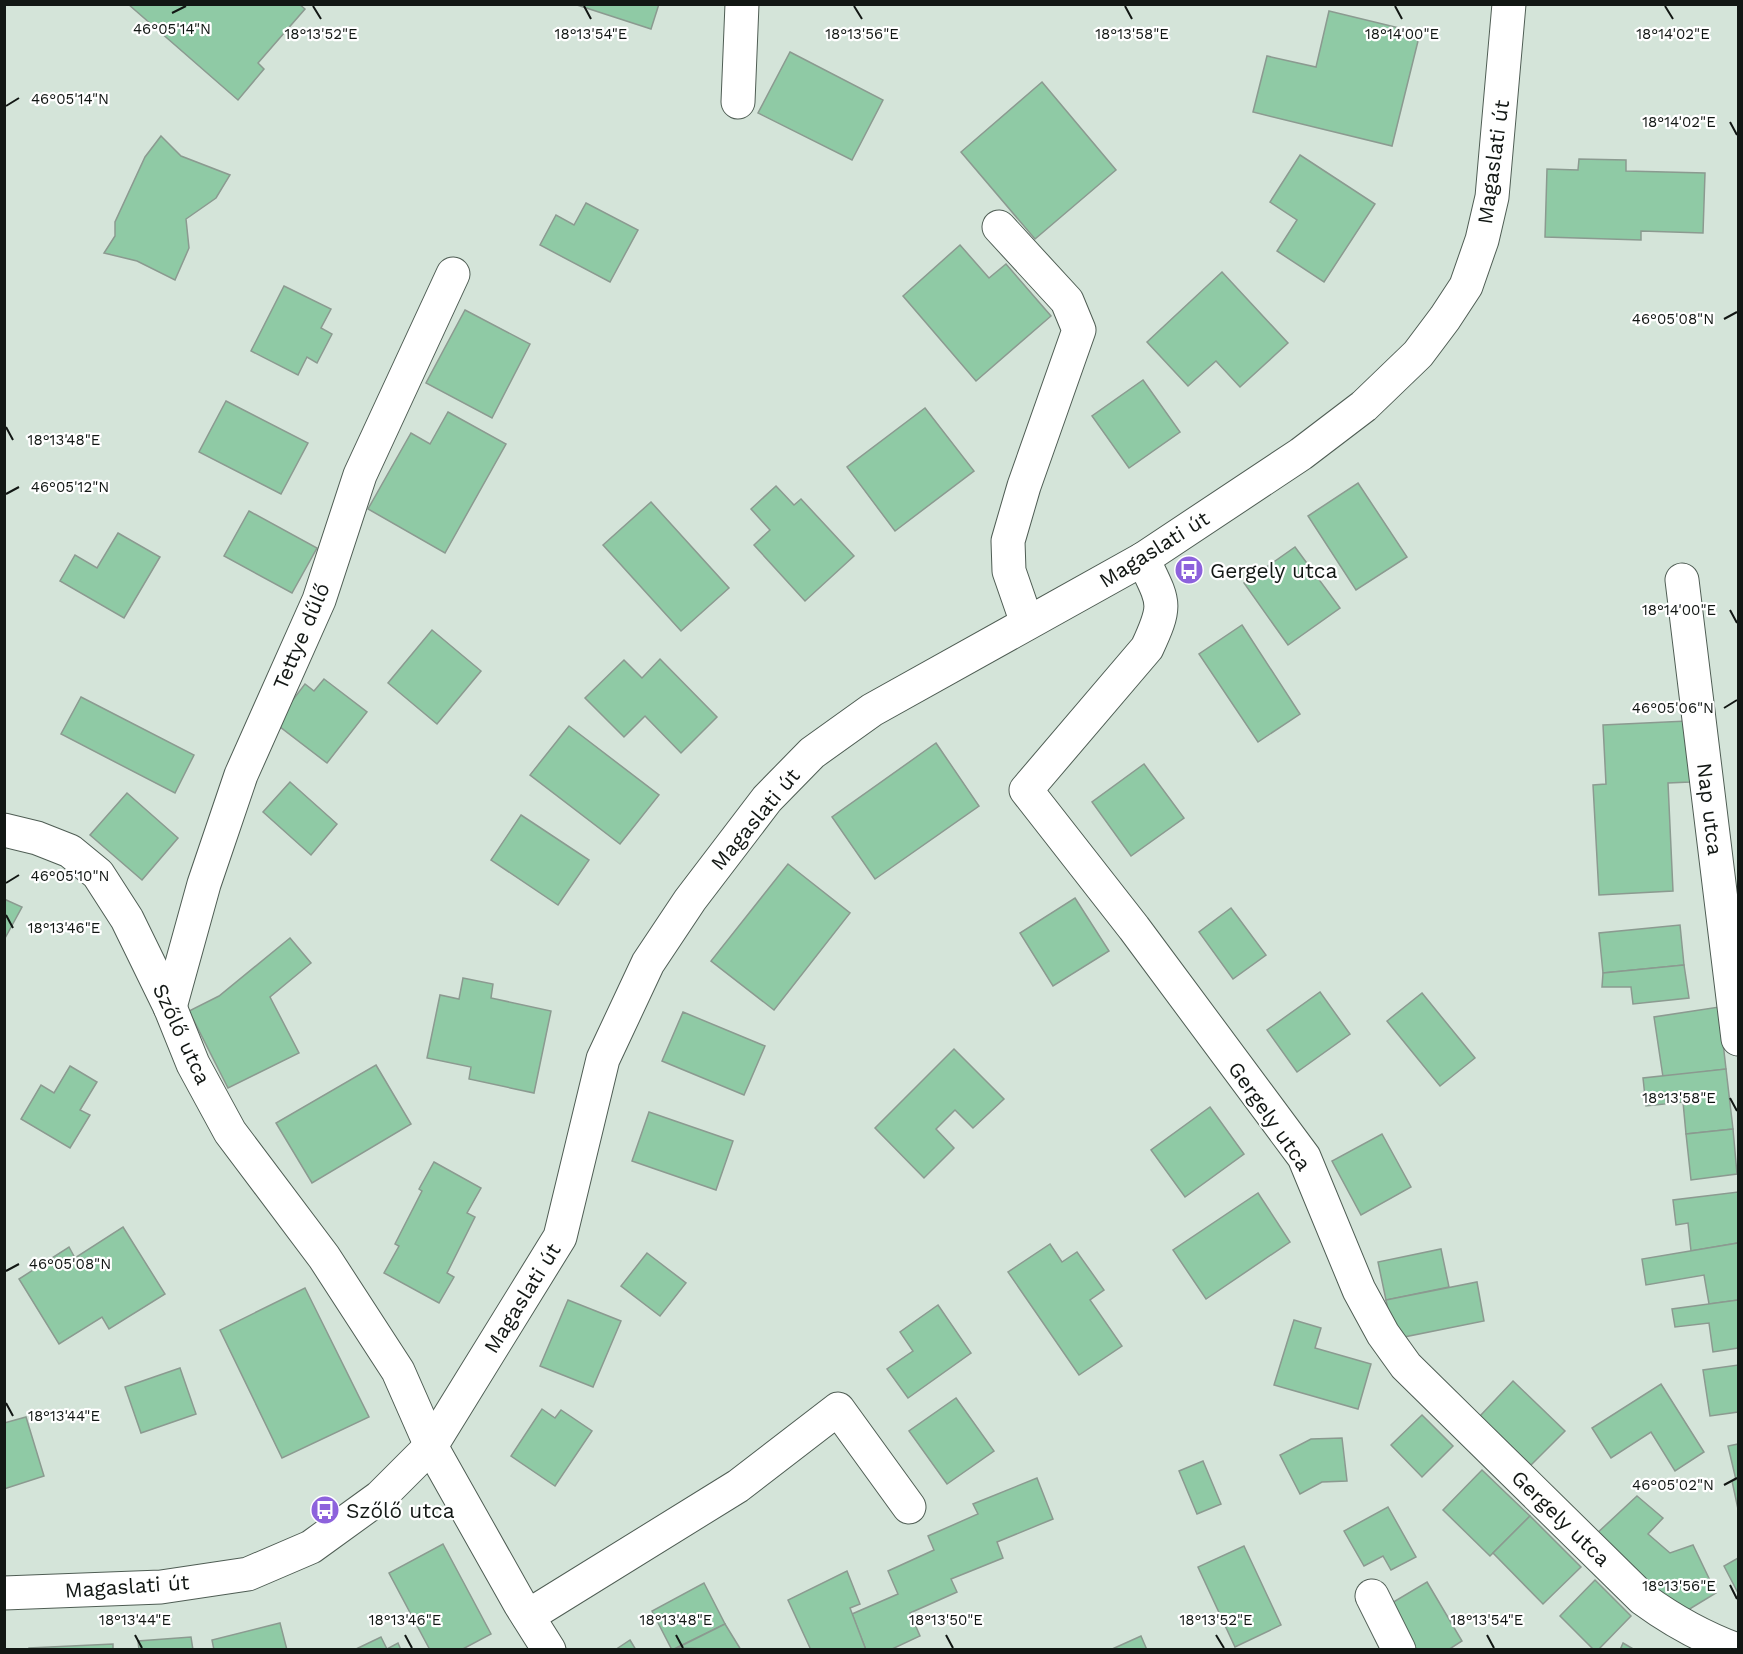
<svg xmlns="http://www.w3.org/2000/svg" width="1743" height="1654" font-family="'Work Sans',sans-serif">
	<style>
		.building { fill: #8fcaa5; stroke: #8b9a90; stroke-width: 1.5 }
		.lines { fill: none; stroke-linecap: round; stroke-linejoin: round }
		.minor-casing { stroke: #4f5d54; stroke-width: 35 }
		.minor { stroke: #fff; stroke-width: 33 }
		.ticks { fill: none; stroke: #121714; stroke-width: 2 }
		.labels { text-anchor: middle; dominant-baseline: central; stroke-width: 4.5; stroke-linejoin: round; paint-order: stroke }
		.street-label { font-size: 21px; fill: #121714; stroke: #fff }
		.poi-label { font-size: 21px; fill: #121714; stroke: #fff; text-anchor: start }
		.ticks-label { font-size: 15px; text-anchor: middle; fill: #121714; stroke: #fff; stroke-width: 4.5; stroke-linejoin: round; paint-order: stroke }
	</style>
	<rect width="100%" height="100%" fill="#d4e4d9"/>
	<g class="building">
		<polygon points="128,4 299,4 305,9 258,63 264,69 238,100"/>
		<polygon points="574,4 659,4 651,29"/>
		<polygon points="1329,11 1420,33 1392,146 1253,112 1267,56 1316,67"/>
		<polygon points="790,52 883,100 852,160 758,113"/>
		<polygon points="1042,82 1116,170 1035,239 961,152"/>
		<polygon points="161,136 181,156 230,175 216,198 186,219 189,248 175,280 137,261 104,253 115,236 115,222 145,157"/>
		<polygon points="1300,155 1375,204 1324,282 1277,251 1297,220 1270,202"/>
		<polygon points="1579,159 1626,160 1626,171 1705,173 1703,233 1641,231 1641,240 1545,237 1547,169 1578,170"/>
		<polygon points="586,203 638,230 610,282 540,245 556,215 574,225"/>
		<polygon points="960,245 989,278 1006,264 1051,316 976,381 903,296"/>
		<polygon points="1222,272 1288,343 1240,387 1216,361 1188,386 1147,342"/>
		<polygon points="284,286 331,309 321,328 332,334 317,363 307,357 298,375 251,351"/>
		<polygon points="465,310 530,344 492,418 426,383"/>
		<polygon points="1143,380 1180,432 1129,468 1092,416"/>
		<polygon points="226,401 308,443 281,494 199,452"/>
		<polygon points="925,408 974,471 895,531 847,467"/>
		<polygon points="448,412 506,444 445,553 368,509 411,433 430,444"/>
		<polygon points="1358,483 1407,557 1356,590 1308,516"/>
		<polygon points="776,486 794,505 801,499 854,556 805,601 754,545 770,530 751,509"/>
		<polygon points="651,502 729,588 681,631 603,545"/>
		<polygon points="249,511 317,548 292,593 224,556"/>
		<polygon points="118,533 160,557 124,618 60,581 75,555 97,568"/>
		<polygon points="1295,547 1340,608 1288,645 1244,583"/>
		<polygon points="1242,625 1300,714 1258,742 1199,654"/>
		<polygon points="432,630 481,671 437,724 388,683"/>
		<polygon points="660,659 717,717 681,753 645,716 624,737 585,698 624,660 642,678"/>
		<polygon points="324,679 367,712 327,763 275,723 305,684 314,691"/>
		<polygon points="81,697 194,755 175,793 61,734"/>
		<polygon points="1687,721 1690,782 1668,783 1673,891 1599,895 1593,785 1606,784 1603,725"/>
		<polygon points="569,726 659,795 620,844 530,775"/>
		<polygon points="936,743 979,806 875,879 832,817"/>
		<polygon points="1144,764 1184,818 1131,856 1092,802"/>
		<polygon points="290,782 337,824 311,855 263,812"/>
		<polygon points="127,793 178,838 142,880 90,835"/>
		<polygon points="521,815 589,860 558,905 491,860"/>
		<polygon points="788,864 850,913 774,1010 711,961"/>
		<polygon points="1075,898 1109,951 1053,986 1020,933"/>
		<polygon points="4,899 22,907 4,940"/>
		<polygon points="1231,908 1266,955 1233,979 1199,932"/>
		<polygon points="1680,925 1684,965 1603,973 1599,933"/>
		<polygon points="290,938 311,963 270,997 299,1053 228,1088 189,1011 219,996"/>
		<polygon points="1684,965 1689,998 1633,1004 1631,987 1602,987 1603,973"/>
		<polygon points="463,978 493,984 491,998 551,1011 534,1093 469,1079 471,1067 427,1058 440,995 459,999"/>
		<polygon points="1320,992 1350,1034 1297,1072 1267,1030"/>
		<polygon points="1422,993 1475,1058 1440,1086 1387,1021"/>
		<polygon points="1719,1007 1726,1069 1663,1077 1654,1017"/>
		<polygon points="683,1012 765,1046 744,1095 662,1061"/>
		<polygon points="954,1049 1004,1099 973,1128 955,1110 936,1129 954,1148 924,1178 875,1128"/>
		<polygon points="376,1065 411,1124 312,1183 276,1123"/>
		<polygon points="70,1066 97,1082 80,1110 90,1115 70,1148 21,1119 41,1085 54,1093"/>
		<polygon points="1726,1069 1733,1129 1686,1134 1683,1102 1646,1106 1643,1078"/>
		<polygon points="1210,1107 1244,1154 1185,1197 1151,1150"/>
		<polygon points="649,1112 733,1141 716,1190 632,1161"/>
		<polygon points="1733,1129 1737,1174 1691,1180 1686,1134"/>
		<polygon points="1382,1134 1411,1187 1361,1215 1332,1161"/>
		<polygon points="434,1162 481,1188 467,1213 475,1217 447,1273 454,1277 439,1303 384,1273 399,1246 395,1244 422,1191 419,1189"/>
		<polygon points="1738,1192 1738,1243 1691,1251 1688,1223 1676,1225 1673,1200"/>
		<polygon points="1258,1193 1290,1242 1206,1299 1173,1250"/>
		<polygon points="123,1227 165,1294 109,1329 102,1317 59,1344 19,1279 69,1247 75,1258"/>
		<polygon points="1738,1243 1738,1300 1709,1304 1704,1275 1646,1285 1642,1259"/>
		<polygon points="1050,1244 1062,1262 1077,1252 1104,1290 1090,1300 1122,1346 1079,1375 1008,1272"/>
		<polygon points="1441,1249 1449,1287 1386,1300 1378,1262"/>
		<polygon points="647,1253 686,1283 660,1316 621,1286"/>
		<polygon points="1477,1282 1484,1321 1394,1339 1386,1300"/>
		<polygon points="305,1288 369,1417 282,1458 220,1330"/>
		<polygon points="568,1300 621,1321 593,1387 540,1366"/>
		<polygon points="1738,1300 1738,1348 1713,1352 1709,1323 1675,1327 1672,1309"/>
		<polygon points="938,1305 971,1353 908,1398 887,1369 913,1351 900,1332"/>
		<polygon points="1294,1320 1321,1328 1315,1348 1371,1364 1358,1409 1274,1385"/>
		<polygon points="1738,1365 1738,1412 1710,1416 1703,1370"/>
		<polygon points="180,1368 196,1414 141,1433 125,1387"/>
		<polygon points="1513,1381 1565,1431 1531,1465 1480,1416"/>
		<polygon points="1661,1384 1704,1452 1675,1471 1651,1432 1611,1458 1592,1428"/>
		<polygon points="956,1398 994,1451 947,1484 909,1431"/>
		<polygon points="542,1409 555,1418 561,1410 592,1431 555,1486 511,1456"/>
		<polygon points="1422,1415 1453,1446 1422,1477 1391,1445"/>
		<polygon points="26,1417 44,1476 4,1489 4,1423"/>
		<polygon points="1342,1438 1347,1481 1322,1482 1300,1494 1280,1455 1311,1439"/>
		<polygon points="1738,1444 1738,1479 1736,1480 1728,1446"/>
		<polygon points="1203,1461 1221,1504 1197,1514 1179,1471"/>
		<polygon points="1482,1470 1530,1516 1490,1556 1443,1510"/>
		<polygon points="1037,1478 1053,1519 997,1542 1003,1558 951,1579 957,1592 910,1613 920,1636 890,1650 866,1650 852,1614 898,1594 888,1571 934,1550 928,1536 978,1514 973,1504"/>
		<polygon points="1738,1479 1738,1509 1732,1481"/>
		<polygon points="1637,1496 1663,1518 1648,1534 1670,1553 1693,1545 1716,1593 1683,1613 1593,1537"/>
		<polygon points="1388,1507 1416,1557 1391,1570 1383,1556 1364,1566 1344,1531"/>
		<polygon points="1530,1516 1581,1567 1543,1604 1493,1553"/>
		<polygon points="443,1544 491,1634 461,1650 430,1650 389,1573"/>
		<polygon points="1244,1546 1281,1625 1235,1647 1198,1567"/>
		<polygon points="1738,1558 1738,1593 1724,1566"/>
		<polygon points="847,1571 860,1604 850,1608 866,1650 811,1650 788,1600"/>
		<polygon points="1595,1580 1631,1616 1598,1650 1594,1650 1560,1616"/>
		<polygon points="1427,1582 1462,1641 1448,1650 1410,1650 1385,1607"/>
		<polygon points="704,1583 725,1624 672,1650 652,1611"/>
		<polygon points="280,1623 287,1650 214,1650 212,1640"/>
		<polygon points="725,1624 741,1650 677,1648"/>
		<polygon points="1141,1636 1147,1650 1110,1650"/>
		<polygon points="191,1637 193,1650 139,1650 138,1641"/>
		<polygon points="381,1637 387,1649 398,1643 401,1650 354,1650"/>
		<polygon points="630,1640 636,1650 615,1650"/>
		<polygon points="1623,1643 1635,1650 1620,1650"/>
		<polygon points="113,1644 113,1650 29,1650 29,1648"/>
	</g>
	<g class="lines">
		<g class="minor-casing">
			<g id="minor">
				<polyline points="738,102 742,4"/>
				<polyline points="999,227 1067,301 1079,330 1024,486 1008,541 1009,571 1027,623"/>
				<path d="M1143,559c21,44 25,44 4,89l-121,142 108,138 170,229 55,133 24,44 23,32 237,233c30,22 59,38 94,51"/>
				<polyline points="1682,580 1738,1039"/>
				<polyline points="4,830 37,838 70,851 98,874 127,919 170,1007 193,1064 230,1132 324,1257 398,1371 431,1446 520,1604 549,1650"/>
				<polyline points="170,1007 204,884 241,775 319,600 360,475 453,274"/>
				<polyline points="4,1593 161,1587 248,1574 311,1547 380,1497 431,1446 560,1237 603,1059 648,963 690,900 767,799 812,753 872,710 1143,559 1301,454 1364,406 1418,354 1445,318 1466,286 1482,240 1492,197 1509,4"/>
				<polyline points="1372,1596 1399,1650"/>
				<polyline points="528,1616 738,1486 838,1409 909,1507"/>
			</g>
		</g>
		<use href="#minor" class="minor"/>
	</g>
	<path class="ticks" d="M313,6l8,13M584,6l7,13M854,6l8,13M1125,6l7,13M1395,6l7,13M1665,6l8,13M172,13l14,-7M6,106l13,-8M1730,122l7,13M1724,319l13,-7M6,427l7,13M6,494l13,-7M1730,610l7,13M1724,708l13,-8M6,883l13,-8M6,915l7,13M1730,1098l7,13M6,1271l13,-7M6,1403l7,13M1724,1485l13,-7M1730,1585l7,14M135,1635l7,13M405,1635l7,13M676,1635l7,13M946,1635l7,13M1216,1635l8,13M1487,1635l7,13"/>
	<defs>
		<g id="bus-disc" transform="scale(1.5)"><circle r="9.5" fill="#8d62dc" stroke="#fff"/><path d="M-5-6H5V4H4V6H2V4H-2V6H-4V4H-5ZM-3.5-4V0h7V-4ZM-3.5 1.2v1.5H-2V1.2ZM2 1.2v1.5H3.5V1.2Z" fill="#fff"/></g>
	</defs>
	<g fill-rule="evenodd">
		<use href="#bus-disc" x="1189" y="570"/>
		<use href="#bus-disc" x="325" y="1510"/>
	</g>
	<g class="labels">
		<g class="street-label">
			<text transform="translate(1493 162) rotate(-82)">Magaslati út</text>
			<text transform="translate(1154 549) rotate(-32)">Magaslati út</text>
			<text transform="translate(301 636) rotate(-67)">Tettye dűlő</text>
			<text transform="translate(1710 809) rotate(83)">Nap utca</text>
			<text transform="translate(755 819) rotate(-50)">Magaslati út</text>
			<text transform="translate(182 1034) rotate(65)">Szőlő utca</text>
			<text transform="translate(1270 1116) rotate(55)">Gergely utca</text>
			<text transform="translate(522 1298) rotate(-58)">Magaslati út</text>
			<text transform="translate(1561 1518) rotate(44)">Gergely utca</text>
			<text transform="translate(127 1586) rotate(-4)">Magaslati út</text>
		</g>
		<g class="poi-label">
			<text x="1210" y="570">Gergely utca</text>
			<text x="346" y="1510">Szőlő utca</text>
		</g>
	</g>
	<g class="ticks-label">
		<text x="172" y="34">46°05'14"N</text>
		<text x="321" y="39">18°13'52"E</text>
		<text x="591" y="39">18°13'54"E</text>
		<text x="862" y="39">18°13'56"E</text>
		<text x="1132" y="39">18°13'58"E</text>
		<text x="1402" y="39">18°14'00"E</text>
		<text x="1673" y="39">18°14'02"E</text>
		<text x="70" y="104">46°05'14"N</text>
		<text x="1679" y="127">18°14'02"E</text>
		<text x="1673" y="324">46°05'08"N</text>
		<text x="64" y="445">18°13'48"E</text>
		<text x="70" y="492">46°05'12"N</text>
		<text x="1679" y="615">18°14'00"E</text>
		<text x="1673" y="713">46°05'06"N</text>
		<text x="70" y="881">46°05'10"N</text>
		<text x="64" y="933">18°13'46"E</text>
		<text x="1679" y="1103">18°13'58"E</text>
		<text x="70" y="1269">46°05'08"N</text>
		<text x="64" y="1421">18°13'44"E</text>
		<text x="1673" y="1490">46°05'02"N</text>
		<text x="1679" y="1591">18°13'56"E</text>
		<text x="135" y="1625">18°13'44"E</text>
		<text x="405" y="1625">18°13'46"E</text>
		<text x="676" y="1625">18°13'48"E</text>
		<text x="946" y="1625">18°13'50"E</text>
		<text x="1216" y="1625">18°13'52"E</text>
		<text x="1487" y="1625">18°13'54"E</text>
	</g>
	<rect width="1743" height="1654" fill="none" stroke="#121714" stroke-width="12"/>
</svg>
